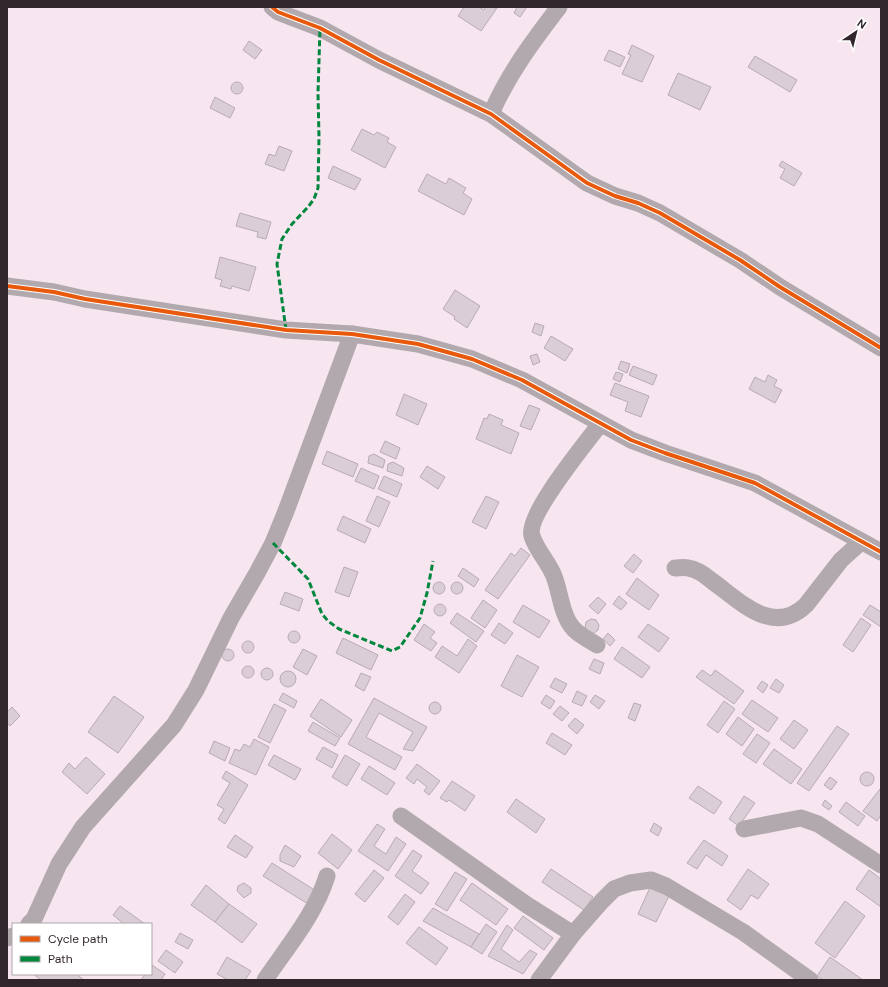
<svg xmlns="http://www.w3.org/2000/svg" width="888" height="987" font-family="'DM Sans',sans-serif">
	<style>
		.building { fill: #dbcdd5; stroke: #b9abb3 }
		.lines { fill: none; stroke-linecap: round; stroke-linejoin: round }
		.minor { stroke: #b1a9ae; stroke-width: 17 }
		.quiet { stroke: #00873e; stroke-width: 3; stroke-dasharray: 6 3; stroke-linecap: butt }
		.cycleway-casing { stroke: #fff; stroke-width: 6 }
		.cycleway { stroke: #e8590c; stroke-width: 4 }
	</style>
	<rect width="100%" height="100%" fill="#f7e5ef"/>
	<g class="building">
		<polygon points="464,7 479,7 484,10 485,7 497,8 481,31 458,16"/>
		<polygon points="517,7 527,7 520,17 514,13"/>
		<polygon points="249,41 262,50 255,59 243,50"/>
		<polygon points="632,45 654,56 642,82 622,74 631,55 628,54"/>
		<polygon points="609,50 625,57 620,67 604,60"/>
		<polygon points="755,56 797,80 790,92 748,67"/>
		<polygon points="678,73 711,87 700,110 668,95"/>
		<circle cx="237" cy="88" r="6"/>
		<polygon points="215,97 235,108 230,118 210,108"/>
		<polygon points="362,129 374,135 377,132 389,138 387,142 396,147 385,168 351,150"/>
		<polygon points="279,146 292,151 284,171 265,164 269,154 275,156"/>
		<polygon points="782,161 802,173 794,186 780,178 785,169 779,166"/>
		<polygon points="333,166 361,179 355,190 328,178"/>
		<polygon points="427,174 446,184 449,178 466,188 463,193 472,199 464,215 418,191"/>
		<polygon points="240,213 271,222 266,239 257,237 258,232 236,226"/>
		<polygon points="220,257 256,267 249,291 232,286 231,289 220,286 222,280 215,278"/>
		<polygon points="455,290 480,306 467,328 454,319 455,317 443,309"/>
		<polygon points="535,323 544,326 541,336 532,332"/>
		<polygon points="551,336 573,349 565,361 544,348"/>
		<polygon points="537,354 540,362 533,365 530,356"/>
		<polygon points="621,361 630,364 627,373 618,369"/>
		<polygon points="633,366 657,375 653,385 629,375"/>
		<polygon points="616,372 623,374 620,382 613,379"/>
		<polygon points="768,375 777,380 774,386 782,390 775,403 749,389 755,377 765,382"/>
		<polygon points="615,383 649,396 641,417 625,411 628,402 610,395"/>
		<polygon points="404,394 427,404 418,425 396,415"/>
		<polygon points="529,405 540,409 531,430 520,426"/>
		<polygon points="489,414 503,420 501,425 519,433 511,454 476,439 484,418 487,419"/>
		<polygon points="385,441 400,448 396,459 380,452"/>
		<polygon points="327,451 358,464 353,477 322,464"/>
		<polygon points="374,454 385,460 383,468 368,463 369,456"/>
		<polygon points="393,462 404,468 402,476 387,471 388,464"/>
		<polygon points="427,466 445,477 438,489 420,477"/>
		<polygon points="361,468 379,476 374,489 355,481"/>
		<polygon points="384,476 402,484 397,497 378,489"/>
		<polygon points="377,496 390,502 379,527 366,521"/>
		<polygon points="486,496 499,502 486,529 472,522"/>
		<polygon points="343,516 371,529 365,543 337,530"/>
		<polygon points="521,548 530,555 498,599 485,590 511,553 515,556"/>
		<polygon points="634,554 642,561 633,573 624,566"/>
		<polygon points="344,567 358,572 349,597 335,592"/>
		<polygon points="463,568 479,579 474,587 458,576"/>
		<polygon points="637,578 659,595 649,610 626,594"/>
		<circle cx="439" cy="588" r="6"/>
		<circle cx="457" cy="588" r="6"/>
		<polygon points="285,592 303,599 299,611 280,604"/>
		<polygon points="619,596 627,603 621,610 613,604"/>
		<polygon points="598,597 606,604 598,614 589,606"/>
		<polygon points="483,600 497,610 485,628 471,618"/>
		<circle cx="440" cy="610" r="6"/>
		<polygon points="523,605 550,621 539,638 513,622"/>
		<polygon points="870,605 881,612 881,627 863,615"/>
		<polygon points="457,613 484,631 476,642 450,623"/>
		<polygon points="861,618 871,625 853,652 843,645"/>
		<polygon points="591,619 596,620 599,625 598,630 593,634 585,628 586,622"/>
		<polygon points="499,623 513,633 505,644 491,635"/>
		<polygon points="424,624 435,632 430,638 437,643 431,651 414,640"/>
		<polygon points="648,624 669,638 659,652 638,637"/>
		<circle cx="294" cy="637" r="6"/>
		<polygon points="608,633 615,640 610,646 603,639"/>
		<polygon points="343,638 378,655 371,670 336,653"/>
		<polygon points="468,639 477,646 459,673 435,657 442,646 457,656"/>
		<circle cx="248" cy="647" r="6"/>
		<polygon points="622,647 650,667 642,678 614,659"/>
		<circle cx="228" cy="655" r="6"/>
		<polygon points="303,649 317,656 307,675 293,667"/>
		<polygon points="517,655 539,667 522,697 501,686"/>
		<polygon points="594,659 604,663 600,674 589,669"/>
		<circle cx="248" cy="672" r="6"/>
		<circle cx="267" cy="674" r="6"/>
		<polygon points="702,670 711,676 715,670 744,691 734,704 696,677"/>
		<circle cx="288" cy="679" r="8"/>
		<polygon points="361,673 371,677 364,691 355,686"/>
		<polygon points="555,678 567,684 562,693 550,687"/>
		<polygon points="776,679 784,685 779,693 770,688"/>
		<polygon points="762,681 768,685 763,693 757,688"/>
		<polygon points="577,691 587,696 582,706 572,702"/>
		<polygon points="283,693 297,701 294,708 279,700"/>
		<polygon points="546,695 555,701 550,709 541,703"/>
		<polygon points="595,695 605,701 599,709 590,702"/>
		<polygon points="114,696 144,717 118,753 88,732"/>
		<polygon points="374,698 427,727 413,751 403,749 413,732 379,713 366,737 402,757 395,770 348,744"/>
		<polygon points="321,699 352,720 341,737 310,716"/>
		<polygon points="752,700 778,718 768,732 742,714"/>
		<polygon points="724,701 735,709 718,733 707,725"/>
		<circle cx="435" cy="708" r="6"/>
		<polygon points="634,703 641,705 635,721 628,718"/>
		<polygon points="274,704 286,710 270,743 258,737"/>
		<polygon points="560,706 569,713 562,721 553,714"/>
		<polygon points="12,707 20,716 10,726 7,723 7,712"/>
		<polygon points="738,717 754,729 742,746 726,734"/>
		<polygon points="575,718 584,725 577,734 568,726"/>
		<polygon points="794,720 808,730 794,749 780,739"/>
		<polygon points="313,722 340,738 335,746 308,731"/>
		<polygon points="837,726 849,734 809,791 797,783"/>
		<polygon points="552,733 572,745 565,755 546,743"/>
		<polygon points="757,734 770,743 756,763 743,754"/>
		<polygon points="254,739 269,747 256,775 229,763 235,749 240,751 244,744 250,747"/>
		<polygon points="214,741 230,748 225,761 209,753"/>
		<polygon points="323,747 338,755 332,768 316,759"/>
		<polygon points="774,749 802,769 791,784 763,764"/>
		<polygon points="274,755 301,769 295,780 268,765"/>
		<polygon points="345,755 360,764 347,786 332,777"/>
		<polygon points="86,757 105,774 87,794 62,772 69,763 75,769"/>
		<polygon points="417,764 440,781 429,795 424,791 427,787 417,779 414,784 406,778"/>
		<polygon points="369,766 395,783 387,795 361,779"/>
		<polygon points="226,771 248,785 225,824 218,819 224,809 217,805 230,783 222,778"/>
		<circle cx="867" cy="779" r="7"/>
		<polygon points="830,777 837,782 831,790 824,785"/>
		<polygon points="452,781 475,796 465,811 449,800 447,802 440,798"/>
		<polygon points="698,786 722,802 714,814 689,798"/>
		<polygon points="880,789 881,790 881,815 877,821 863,811"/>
		<polygon points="744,796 755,803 739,826 729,819"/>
		<polygon points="516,799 545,819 536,833 507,812"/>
		<polygon points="825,800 832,806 829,810 822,805"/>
		<polygon points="846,802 865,816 858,826 839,812"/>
		<polygon points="654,823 662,828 658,836 650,831"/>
		<polygon points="377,824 385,829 374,846 386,854 396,837 406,844 388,871 358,851"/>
		<polygon points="332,834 352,850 338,869 318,853"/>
		<polygon points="235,835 253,847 246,858 227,847"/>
		<polygon points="704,840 728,856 722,866 706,855 697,869 687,863"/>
		<polygon points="285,845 301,856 294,867 280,861 280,855"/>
		<polygon points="413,850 422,856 412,871 429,883 421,894 395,876"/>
		<polygon points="272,863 316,891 308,904 263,876"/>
		<polygon points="551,869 593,897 584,910 542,882"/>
		<polygon points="748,869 769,884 758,899 751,895 741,910 727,900"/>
		<polygon points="374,870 384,878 365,902 355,894"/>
		<polygon points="869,870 881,879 881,907 856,889"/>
		<polygon points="455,872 467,879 447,911 435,904"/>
		<polygon points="244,883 251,888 251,893 244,898 237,891 238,886"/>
		<polygon points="472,883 508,909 496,925 460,900"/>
		<polygon points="652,883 671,892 656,922 638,914"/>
		<polygon points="206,885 229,904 215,922 191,905"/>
		<polygon points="405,894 415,902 398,925 388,917"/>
		<polygon points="845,901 865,916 835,958 815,943"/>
		<polygon points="229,904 257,924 242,943 215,922"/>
		<polygon points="120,906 145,924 124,924 113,915"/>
		<polygon points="433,908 479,934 471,947 423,921"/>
		<polygon points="523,916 553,938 544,950 514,928"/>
		<polygon points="486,924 497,932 482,954 471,947"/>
		<polygon points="507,925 513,930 501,949 519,962 530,950 537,954 523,974 488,956"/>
		<polygon points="419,927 448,948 436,965 406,943"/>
		<polygon points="180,933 193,940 188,949 175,942"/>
		<polygon points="166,950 183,962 175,973 158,961"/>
		<polygon points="227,957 251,971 245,980 228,980 217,974"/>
		<polygon points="830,957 863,980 823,980 817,976"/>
		<polygon points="152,965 165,974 161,980 141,980 145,974 151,974"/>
		<polygon points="33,974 76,974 84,980 41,980"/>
	</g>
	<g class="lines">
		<g class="minor">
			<polyline points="272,7 278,12 320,28 379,60 491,114 587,183 615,196 638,203 660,213 740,260 780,287 881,348"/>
			<path d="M491,114c17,-40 42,-73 68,-107"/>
			<polyline points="7,286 54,292 85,299 286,330 352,334 418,344 472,359 522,380 631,440 665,453 755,483 881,552"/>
			<path d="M675,568c4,0 9,-1 13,0 9,1 17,7 24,13 28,20 61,56 94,24l35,-45 20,-18"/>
			<path d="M597,645c-6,-4 -14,-8 -20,-13 -15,-12 -16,-36 -22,-53 -5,-16 -18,-27 -23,-43 -7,-20 55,-94 68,-112"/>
			<polyline points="401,816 527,905 573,934 539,980"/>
			<polyline points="744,829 801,818 818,824 881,865"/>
			<polyline points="29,924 34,919 59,864 83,827 174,725 196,690 231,618 257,573 273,543 286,511 352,334"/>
			<polyline points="573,934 602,901 614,889 630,883 651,880 666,886 743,932 810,980"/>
			<polyline points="7,938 13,936"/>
			<path d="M265,980c22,-33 50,-65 62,-104"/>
		</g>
		<g class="quiet">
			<polyline points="286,330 277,264 282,239 292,224 308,207 314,199 318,188 319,137 318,93 320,28"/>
			<polyline points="273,543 308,579 322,614 328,621 339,629 392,651 400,647 420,618 427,593 433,561"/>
		</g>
		<g class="cycleway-casing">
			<g id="cycleway">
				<polyline points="272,7 278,12 320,28 379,60 491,114 587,183 615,196 638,203 660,213 740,260 780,287 881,348"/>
				<polyline points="7,286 54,292 85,299 286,330 352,334 418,344 472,359 522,380 631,440 665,453 755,483 881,552"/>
			</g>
		</g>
		<use href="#cycleway" class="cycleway"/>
	</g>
	<rect width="888" height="987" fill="none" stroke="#32262d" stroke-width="16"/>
	<rect x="12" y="923" width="140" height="52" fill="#ffffff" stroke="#ada8ab"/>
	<rect x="20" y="936" width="20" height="6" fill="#e8590c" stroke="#ada8ab"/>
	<text x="48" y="943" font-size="12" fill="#32262d">Cycle path</text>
	<rect x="20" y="956" width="20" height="6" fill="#00873e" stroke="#ada8ab"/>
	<text x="48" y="963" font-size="12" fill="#32262d">Path</text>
	<g transform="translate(856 32) rotate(35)" stroke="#ffffff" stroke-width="3" paint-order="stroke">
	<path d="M0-3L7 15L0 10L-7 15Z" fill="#32262d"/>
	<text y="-6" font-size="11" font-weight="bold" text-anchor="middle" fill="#32262d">N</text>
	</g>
</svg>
